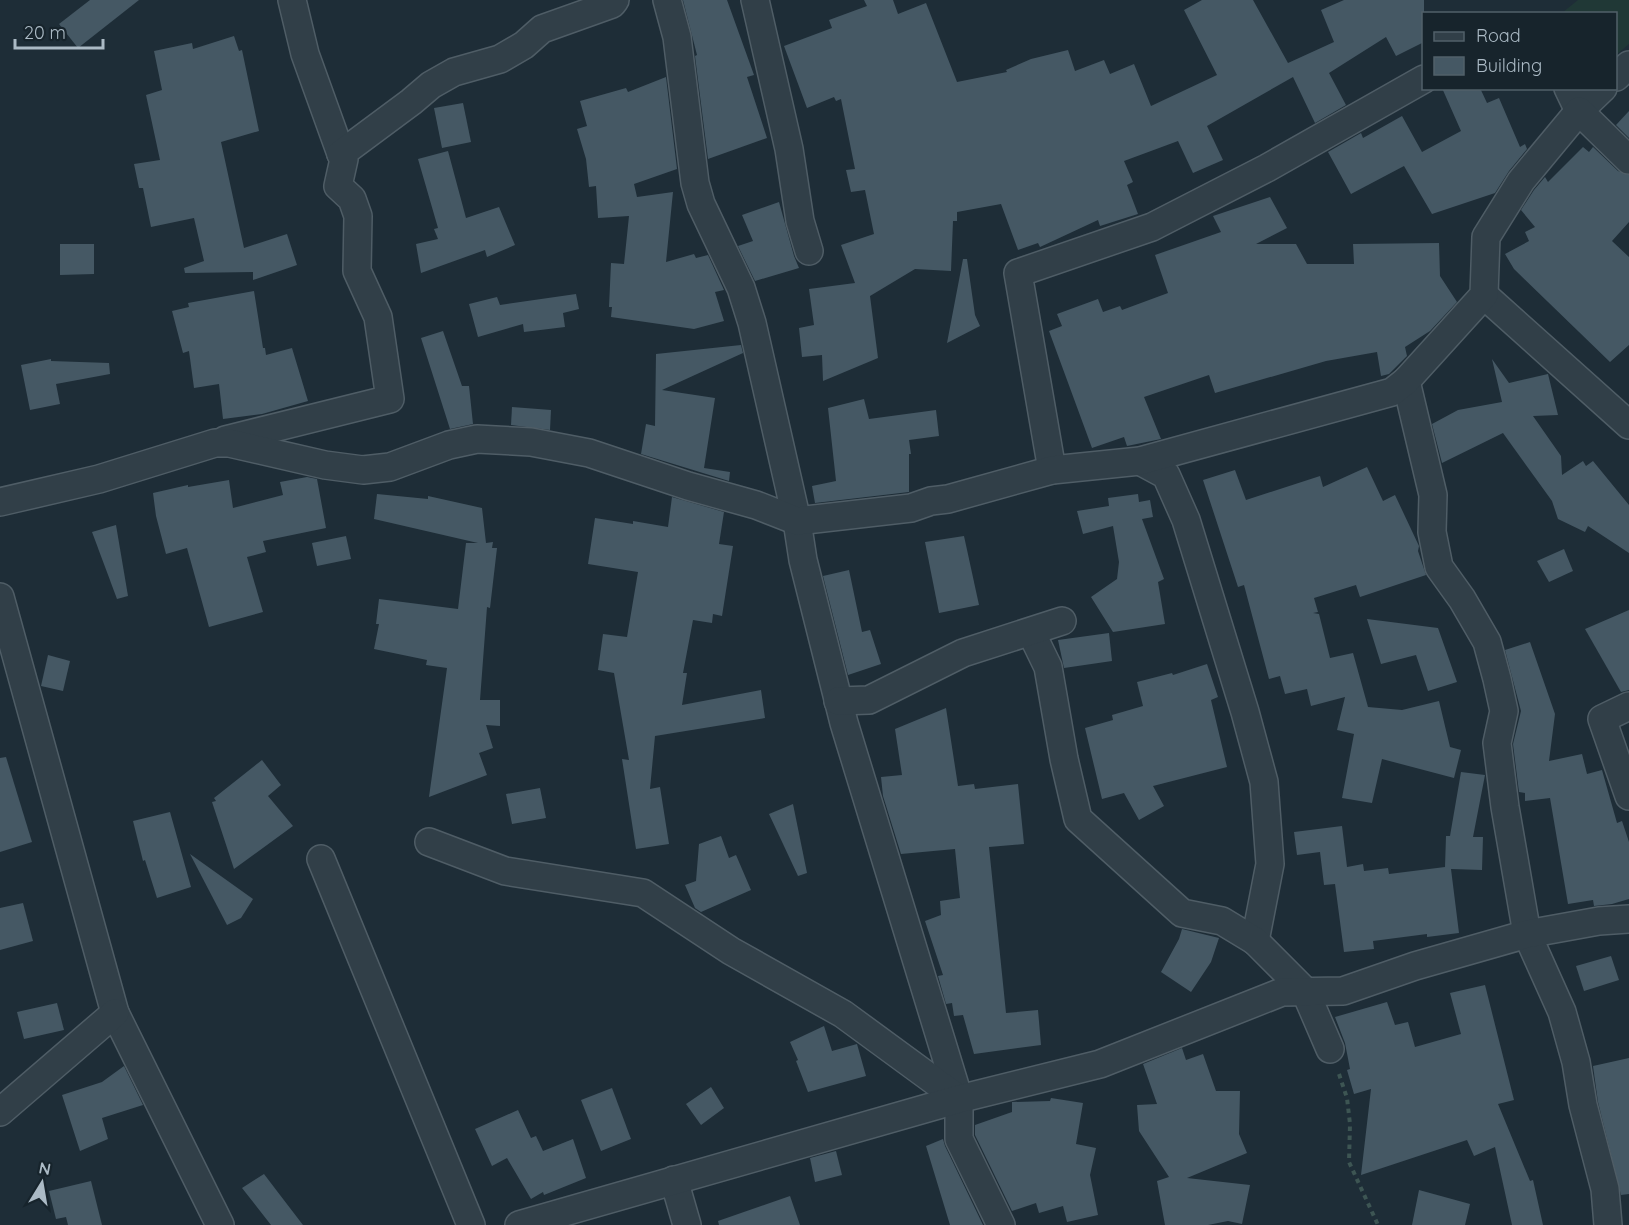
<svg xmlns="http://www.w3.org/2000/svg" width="1629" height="1225" font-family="Quicksand,sans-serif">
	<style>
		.green { fill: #203836 }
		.building { fill: #455864 }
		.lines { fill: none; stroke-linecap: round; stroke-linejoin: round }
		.street-casing { stroke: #4f5d66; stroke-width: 30 }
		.path { stroke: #3d5553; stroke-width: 4; stroke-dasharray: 4.5 4.5; stroke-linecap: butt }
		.street { stroke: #313f48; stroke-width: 27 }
	</style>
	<rect width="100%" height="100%" fill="#1e2d37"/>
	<polygon class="green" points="1578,0 1629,0 1629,44 1616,55 1616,14 1562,13"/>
	<g class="building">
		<polygon points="90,0 139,0 78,48 59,24"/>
		<polygon points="683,0 727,0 754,75 747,77 767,138 708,159 695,56 697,55"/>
		<polygon points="864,0 893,0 898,14 926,3 957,82 1007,72 1006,70 1031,59 1068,50 1075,71 1104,60 1110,74 1134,64 1151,106 1217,75 1184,10 1202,0 1253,0 1288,63 1334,42 1321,10 1344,0 1424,0 1424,42 1396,56 1386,37 1329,73 1346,105 1315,123 1293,77 1207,126 1223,160 1193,173 1178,141 1124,161 1133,182 1127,185 1138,214 1100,226 1098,220 1040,247 1038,243 1018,250 1001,204 957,212 957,221 953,221 951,271 915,269 870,296 878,358 823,381 822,355 802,357 799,328 814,325 809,289 855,283 841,245 874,234 865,190 851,192 846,170 855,169 841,99 836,101 834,97 807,108 784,46 832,28 829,20 867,6"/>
		<polygon points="234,36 239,51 242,50 259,131 221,142 244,248 287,234 297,265 253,280 253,272 185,273 184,268 204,261 194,218 151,227 143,188 139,188 134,164 160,160 146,95 162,90 154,51 192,43 193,49"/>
		<polygon points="666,77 677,169 634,184 637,197 673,192 666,262 694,254 696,258 708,255 724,290 715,292 724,321 694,329 611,317 612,307 609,307 611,263 624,264 629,216 598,218 596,186 589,187 586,159 577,129 587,126 580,101 626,88 628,92"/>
		<polygon points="1442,88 1480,88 1487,103 1499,98 1520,147 1525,144 1527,149 1509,171 1495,193 1432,214 1404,166 1351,194 1328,152 1361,133 1363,138 1402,116 1422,152 1461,131"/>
		<polygon points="463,103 471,142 442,148 434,108"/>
		<polygon points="1629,111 1629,138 1616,125"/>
		<polygon points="1583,147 1589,152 1593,147 1618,171 1629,175 1629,222 1612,241 1629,257 1629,345 1610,362 1514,269 1505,254 1529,241 1525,232 1535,227 1521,210 1534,190 1545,177 1548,182"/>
		<polygon points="448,151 466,218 499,207 515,245 487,257 485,250 421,273 416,244 438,239 434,229 438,228 418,159"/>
		<polygon points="1270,197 1287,228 1256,244 1296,244 1307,264 1354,264 1353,244 1439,243 1440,276 1457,302 1430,331 1405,347 1407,356 1389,374 1381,376 1377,352 1326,361 1215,393 1209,375 1144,397 1161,439 1127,446 1124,437 1092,448 1049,331 1062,326 1057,314 1098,299 1103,312 1120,306 1122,310 1168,293 1155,255 1221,232 1213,216"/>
		<polygon points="779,202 794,256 799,268 755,281 738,246 753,241 742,215"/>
		<polygon points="60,244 94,244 94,274 60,275"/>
		<polygon points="963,259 967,259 975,315 980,326 947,343"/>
		<polygon points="254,291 263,348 265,348 266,355 292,348 308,401 262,414 223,419 219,384 194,388 189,351 183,353 172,311 189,307 188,303"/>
		<polygon points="576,294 579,309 563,313 565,327 524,332 523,324 478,337 469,304 497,297 500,305"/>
		<polygon points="443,331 462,386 469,386 473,424 450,429 421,338"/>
		<polygon points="741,345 743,353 662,390 715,398 704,468 730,472 729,481 641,454 646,424 655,426 656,354"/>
		<polygon points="51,359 51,361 109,363 110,374 56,384 60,404 30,410 21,365"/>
		<polygon points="1492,359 1509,383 1548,374 1558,415 1533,416 1561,456 1562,475 1583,461 1586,466 1593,461 1629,505 1629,553 1588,526 1585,532 1558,519 1552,501 1503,433 1442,463 1432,424 1458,410 1502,402"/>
		<polygon points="864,399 869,419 936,410 939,436 909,440 911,454 909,454 909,492 815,503 812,486 836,481 828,408"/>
		<polygon points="512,407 551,410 550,430 511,425"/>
		<polygon points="1367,467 1383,501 1395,495 1419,546 1418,551 1426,575 1360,597 1356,585 1314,598 1318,612 1313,613 1319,614 1330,658 1353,653 1368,707 1402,710 1439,701 1450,747 1461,750 1454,778 1382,759 1372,803 1342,798 1354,734 1337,730 1345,697 1311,706 1307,689 1285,694 1280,676 1269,679 1244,585 1238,587 1203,480 1235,470 1246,500 1320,476 1323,487"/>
		<polygon points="307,477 317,479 326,528 263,541 266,552 247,557 263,612 209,627 187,548 166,554 156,516 153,493 188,485 188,487 229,480 233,508 283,495 280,482"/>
		<polygon points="377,494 428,499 428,496 482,508 486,543 493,542 492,548 497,548 490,608 487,607 480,700 500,700 500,726 486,725 493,748 479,753 487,775 429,797 447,668 426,665 427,660 374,649 379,624 376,624 379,599 458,609 466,543 478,543 374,519"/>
		<polygon points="1138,494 1139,502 1150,500 1153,517 1142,519 1164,579 1158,582 1165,624 1113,632 1091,597 1117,579 1119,562 1113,526 1083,534 1077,511 1109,506 1108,498"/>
		<polygon points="672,497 724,512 719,544 733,546 722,616 713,614 712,623 693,620 683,673 687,673 682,705 761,690 765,718 655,736 650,789 660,787 669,844 636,849 622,759 629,760 614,673 598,670 603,634 627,637 638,572 588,564 595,518 633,524 633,521 668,527"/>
		<polygon points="116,525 128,596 117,599 92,532"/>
		<polygon points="346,536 351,559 317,566 312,543"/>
		<polygon points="964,536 979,605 939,613 925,542"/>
		<polygon points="1564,549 1573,571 1549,582 1537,561"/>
		<polygon points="849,570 862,632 870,630 881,664 848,675 823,576"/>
		<polygon points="1629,610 1629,690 1621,692 1585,629"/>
		<polygon points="1367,619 1438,628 1457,682 1428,691 1416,655 1381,664"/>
		<polygon points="1109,633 1112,661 1064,668 1058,640"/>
		<polygon points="1530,642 1555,714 1549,761 1582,754 1587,774 1602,770 1617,823 1622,821 1629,842 1629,899 1612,904 1594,906 1593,900 1568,904 1550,798 1525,801 1525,793 1519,792 1513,744 1521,711 1505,650"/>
		<polygon points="48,655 70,661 63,691 41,686"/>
		<polygon points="1207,664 1218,697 1211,700 1227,767 1153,786 1164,806 1139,820 1124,793 1102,799 1085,728 1113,720 1112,715 1143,706 1137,682 1172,673 1173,675"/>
		<polygon points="946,708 958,786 974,784 975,789 1018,784 1024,844 989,847 1006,1013 1038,1010 1041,1045 974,1054 963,1015 954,1016 952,1003 946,1004 938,976 943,975 925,921 941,915 940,901 960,898 955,849 901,854 883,796 881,777 902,775 895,729"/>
		<polygon points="6,757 32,842 0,852 0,758"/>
		<polygon points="262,760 281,785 268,796 293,826 234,869 212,802 216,801 214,798"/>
		<polygon points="1461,772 1485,775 1473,837 1483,837 1482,870 1451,869 1459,933 1427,937 1427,934 1373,941 1374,949 1344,952 1335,884 1324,885 1320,852 1297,855 1294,832 1342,826 1347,867 1363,864 1364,871 1388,868 1389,874 1445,867 1446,836 1450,836"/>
		<polygon points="540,788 546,818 512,824 506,794"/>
		<polygon points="793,804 807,873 798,876 769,814"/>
		<polygon points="170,812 191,887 157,898 145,860 143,861 133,821"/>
		<polygon points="721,836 729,858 736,855 751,890 701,912 695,908 685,885 696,881 699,844"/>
		<polygon points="190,854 253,899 241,918 227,925"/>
		<polygon points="23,903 33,941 0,950 0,908"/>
		<polygon points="1182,929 1219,938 1211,962 1191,992 1161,972 1179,939"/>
		<polygon points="1611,956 1619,980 1584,991 1576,966"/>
		<polygon points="1485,985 1514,1100 1498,1104 1530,1181 1533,1180 1543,1225 1512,1225 1495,1147 1474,1156 1467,1140 1361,1175 1371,1089 1354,1094 1347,1070 1350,1069 1345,1043 1335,1017 1387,1002 1395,1025 1408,1022 1415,1047 1461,1034 1450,993"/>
		<polygon points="57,1003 64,1030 24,1039 17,1012"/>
		<polygon points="824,1026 832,1051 857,1044 866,1076 808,1092 796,1061 798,1060 790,1042"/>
		<polygon points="1182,1048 1186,1060 1203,1054 1216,1091 1240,1091 1239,1134 1247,1153 1187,1178 1250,1185 1242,1224 1228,1221 1208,1225 1165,1225 1157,1181 1169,1177 1139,1131 1137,1105 1157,1104 1143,1064"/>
		<polygon points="1629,1058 1629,1194 1621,1195 1598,1102 1593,1066"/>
		<polygon points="124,1066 143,1105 102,1118 108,1139 80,1151 62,1095 102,1082"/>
		<polygon points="711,1087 724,1108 701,1125 686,1104"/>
		<polygon points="612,1088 631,1139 601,1151 581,1100"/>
		<polygon points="1051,1098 1083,1103 1076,1144 1096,1148 1090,1175 1098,1215 1067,1222 1063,1206 1039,1213 1036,1203 1012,1211 975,1135 975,1125 1012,1112 1012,1102 1050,1101"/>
		<polygon points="518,1110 531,1138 536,1136 543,1151 573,1139 586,1178 544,1195 543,1192 531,1199 507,1158 492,1166 475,1129"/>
		<polygon points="943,1139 945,1146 983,1225 950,1225 926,1146"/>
		<polygon points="836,1151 842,1175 815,1182 810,1158"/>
		<polygon points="264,1174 280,1195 303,1225 271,1225 242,1188"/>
		<polygon points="91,1181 102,1225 68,1225 66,1217 56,1219 49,1191"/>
		<polygon points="1419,1190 1470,1204 1465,1225 1412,1225"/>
		<polygon points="790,1196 800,1225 719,1225 718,1221"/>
	</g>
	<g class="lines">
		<g class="street-casing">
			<g id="street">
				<polyline points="292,0 305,54 341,154"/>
				<polyline points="667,0 677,37 695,183 701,204 741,288 752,323 797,521 803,560 844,723 959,1099 959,1139 1001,1225"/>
				<polyline points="755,0 789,149 800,221 809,251"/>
				<polyline points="1616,77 1629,65"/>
				<polyline points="1568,88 1579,111 1603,88"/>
				<polyline points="1484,295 1629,425"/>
				<polyline points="1406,381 1433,495 1432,532 1439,567 1462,599 1487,642 1497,679 1504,711 1497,743 1505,807 1527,934 1562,1012 1576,1062 1583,1105 1605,1189 1608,1225"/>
				<polyline points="225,440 390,399 378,317 357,271 358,216 352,199 338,186 344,159 341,154 411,102 431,85 454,72 500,59 524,45 542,29 612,4 615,0"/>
				<polyline points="1140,461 1166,475 1186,520 1245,712 1264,782 1270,864 1255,941"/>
				<polyline points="1052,470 1018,273 1152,227 1267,168 1424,79"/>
				<polyline points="0,502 99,479 215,443 229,443 325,465 363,470 390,467 449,445 477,439 531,442 589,453 688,486 756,505 797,521 911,508 931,501 948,499 1052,470 1140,461 1392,392 1406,381 1484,295 1486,237 1521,181 1579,111 1629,160"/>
				<polyline points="0,597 115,1013 220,1225"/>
				<polyline points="1031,632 1048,667 1064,759 1078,819 1182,913 1222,921 1255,941 1305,991 1330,1049"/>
				<polyline points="838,701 869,700 963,653 1062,621"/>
				<polyline points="1629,706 1602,719 1629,796"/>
				<polyline points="429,842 505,871 643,893 731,951 843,1014 959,1099"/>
				<polyline points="321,859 471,1225"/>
				<polyline points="0,1112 115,1013"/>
				<polyline points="674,1180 687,1225"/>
				<polyline points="519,1225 959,1099 1100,1064 1282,992 1343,991 1415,966 1527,934 1599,921 1629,919"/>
			</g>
		</g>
		<polyline class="path" points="1339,1074 1347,1098 1350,1124 1349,1162 1378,1225"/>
		<use href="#street" class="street"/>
	</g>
	<rect x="1422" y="12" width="195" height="78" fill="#17242c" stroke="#526069" stroke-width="1.5"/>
	<rect x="1434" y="32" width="30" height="9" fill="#313f48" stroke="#526069" stroke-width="1.5"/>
	<text x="1476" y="42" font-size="18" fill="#abbac5">Road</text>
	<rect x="1434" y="57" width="30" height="18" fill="#455864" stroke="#526069" stroke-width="1.5"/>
	<text x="1476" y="72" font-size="18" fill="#abbac5">Building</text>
	<g transform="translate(42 1183) rotate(11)" stroke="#17242c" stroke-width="4.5" paint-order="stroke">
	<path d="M0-4.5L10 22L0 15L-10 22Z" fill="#abbac5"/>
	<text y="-9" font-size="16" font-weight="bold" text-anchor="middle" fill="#abbac5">N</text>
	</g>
	<path d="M15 39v9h88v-9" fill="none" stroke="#abbac5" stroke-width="3"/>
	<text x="24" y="39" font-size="18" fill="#abbac5" stroke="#17242c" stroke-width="4.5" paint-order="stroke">20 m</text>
</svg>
